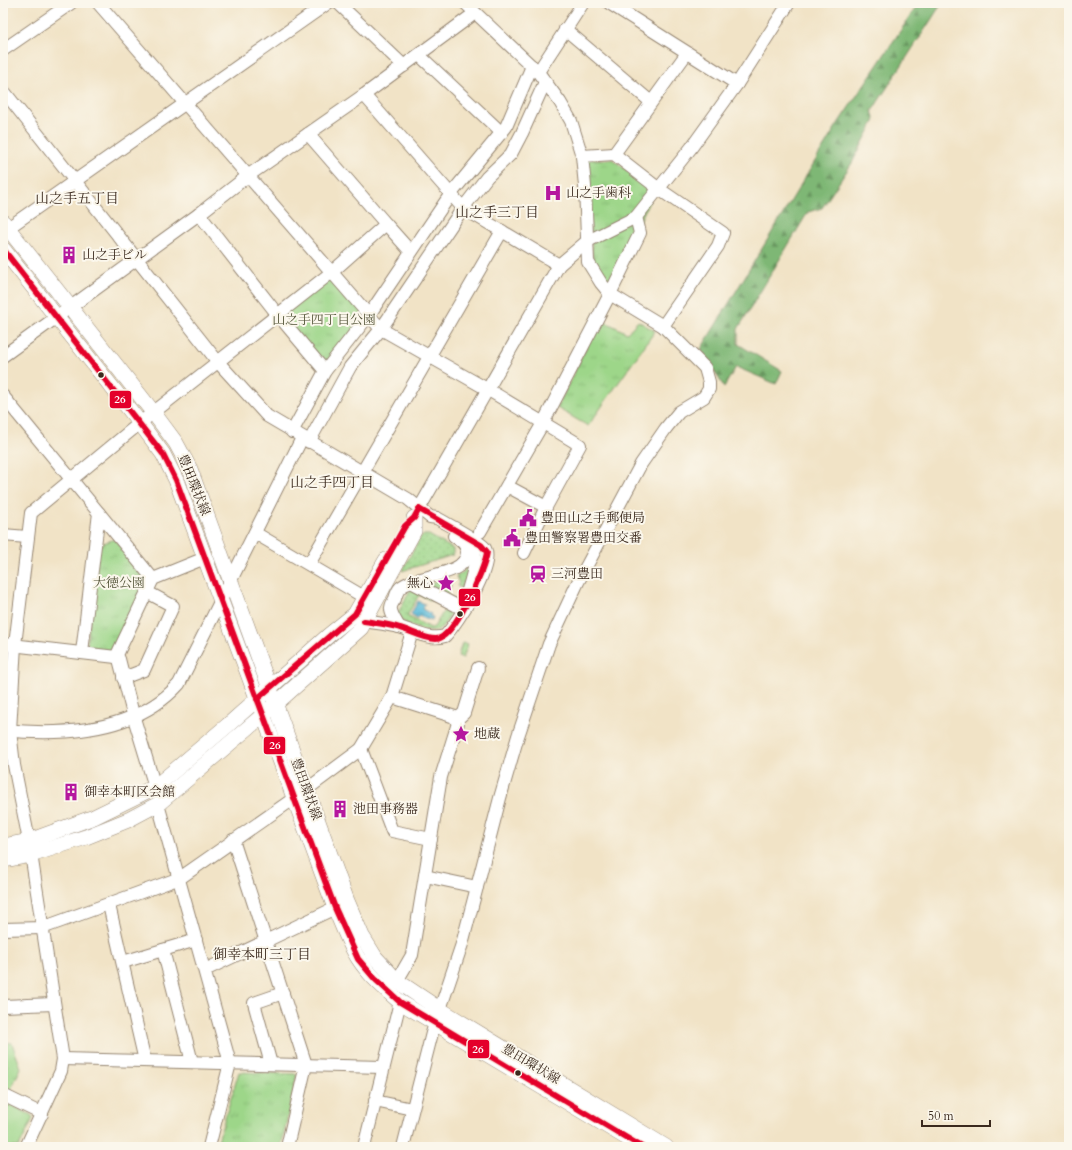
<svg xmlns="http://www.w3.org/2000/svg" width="1072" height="1150" font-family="Cardo,'Noto Serif JP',serif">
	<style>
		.grass { fill: url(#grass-tufts); stroke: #6c8054 }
		.forest { fill: url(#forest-firs); stroke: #5c704a }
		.garden { fill: url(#garden-dots); stroke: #6c8054 }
		.pitch { fill: #9dd689; stroke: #6c8054 }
		.water { fill: url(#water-waves); stroke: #4c747d }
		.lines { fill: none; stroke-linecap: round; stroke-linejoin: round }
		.minor-casing { stroke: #968672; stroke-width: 14 }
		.major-casing { stroke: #968672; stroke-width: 16 }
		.minor { stroke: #fff; stroke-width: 12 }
		.major { stroke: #fff; stroke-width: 15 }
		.bus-1-casing { stroke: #fbf7ec; stroke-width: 9 }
		.bus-1 { stroke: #e4002b; stroke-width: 6 }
		.bus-dot { fill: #3b2a1e; stroke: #fbf7ec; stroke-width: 1.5 }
		.labels { text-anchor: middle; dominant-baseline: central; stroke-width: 4; stroke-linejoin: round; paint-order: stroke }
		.poi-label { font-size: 13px; fill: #3b2a1e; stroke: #fbf7ec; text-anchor: start }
		.park-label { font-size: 13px; fill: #545539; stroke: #fbf7ec }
		.street-label { font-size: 13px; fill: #3b2a1e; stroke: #fbf7ec }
		.neighbourhood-label { font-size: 14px; fill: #3b2a1e; stroke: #fbf7ec }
		.line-badge { stroke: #fbf7ec; stroke-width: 1.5 }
		.badge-label { font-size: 11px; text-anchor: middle; font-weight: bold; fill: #fff }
	</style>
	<defs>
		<pattern id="grass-tufts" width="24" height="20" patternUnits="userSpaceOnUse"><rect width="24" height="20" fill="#9dd689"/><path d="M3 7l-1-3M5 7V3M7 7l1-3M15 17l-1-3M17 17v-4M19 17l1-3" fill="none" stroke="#88b876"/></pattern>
		<pattern id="forest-firs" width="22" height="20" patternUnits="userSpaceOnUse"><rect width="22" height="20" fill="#7eb775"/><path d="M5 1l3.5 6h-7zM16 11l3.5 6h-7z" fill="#68955f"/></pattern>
		<pattern id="garden-dots" width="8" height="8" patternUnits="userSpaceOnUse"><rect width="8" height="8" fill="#9dd689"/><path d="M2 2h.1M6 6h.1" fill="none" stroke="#88b876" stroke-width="1.8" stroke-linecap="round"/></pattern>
		<pattern id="water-waves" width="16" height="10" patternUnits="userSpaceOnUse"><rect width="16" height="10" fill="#5ebedc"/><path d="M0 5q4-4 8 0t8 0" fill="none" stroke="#4f9bb2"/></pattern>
	</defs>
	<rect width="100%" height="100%" fill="#fbf7ec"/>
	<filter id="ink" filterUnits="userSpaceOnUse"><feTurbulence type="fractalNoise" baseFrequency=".025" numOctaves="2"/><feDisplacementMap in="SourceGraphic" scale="8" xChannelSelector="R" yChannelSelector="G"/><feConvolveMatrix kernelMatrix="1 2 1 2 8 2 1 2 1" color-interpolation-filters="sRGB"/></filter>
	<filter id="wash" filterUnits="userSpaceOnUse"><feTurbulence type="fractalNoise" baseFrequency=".012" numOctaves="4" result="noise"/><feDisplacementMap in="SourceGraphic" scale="16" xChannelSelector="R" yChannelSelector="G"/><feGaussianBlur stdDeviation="0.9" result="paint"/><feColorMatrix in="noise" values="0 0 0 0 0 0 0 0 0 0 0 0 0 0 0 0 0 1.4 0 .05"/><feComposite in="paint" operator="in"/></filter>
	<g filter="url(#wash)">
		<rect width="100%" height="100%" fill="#f1e3c6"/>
		<g class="grass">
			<polygon points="612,159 654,191 609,287 593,262 586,160"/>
			<polygon points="332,275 367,315 325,367 280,316"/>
			<polygon points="600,319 627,333 638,321 655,331 588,426 557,408"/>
			<polygon points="115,539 146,578 147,582 112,651 90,649 87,645 98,545"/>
			<polygon points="3,1042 12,1043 21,1068 9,1093 3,1090"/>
			<polygon points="239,1072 297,1074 281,1147 216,1147"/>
		</g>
		<polygon class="forest" points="919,3 942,3 872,111 875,120 852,163 822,208 808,212 738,329 738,344 782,371 776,384 736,367 724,387 701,349 837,125"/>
		<g class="garden">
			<polygon points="424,535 429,535 453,549 453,555 402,571 420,538"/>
			<polygon points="469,566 466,579 461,588 457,586 459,583 456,576 462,573"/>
			<polygon points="448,578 451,586 446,597 425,586"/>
			<path d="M410,590h9l15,7 -2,4 -13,-6 -12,21 24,12 3,-1 11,-18 6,4c-10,19 -16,23 -37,14 -8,-3 -12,-5 -17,-12z"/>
			<polygon points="462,643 468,644 463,658 458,656"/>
		</g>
		<polygon class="pitch" points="3,1101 31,1115 33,1118 19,1147 3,1147"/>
		<polygon class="water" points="418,601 425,604 422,609 431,614 430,616 433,617 432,620 429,619 428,620 419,616 417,618 411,614"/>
	</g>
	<g filter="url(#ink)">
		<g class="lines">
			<g class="minor-casing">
				<g id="minor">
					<polyline points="98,3 381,329 487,389 580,445 546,507 524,553"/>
					<polyline points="338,3 404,66"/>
					<polyline points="609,3 737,84"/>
					<polyline points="565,29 651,102"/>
					<polyline points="3,50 71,3"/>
					<polyline points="419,55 502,133"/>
					<polyline points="538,72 583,3"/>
					<path d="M3,90l215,272 49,54 141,83 22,18 7,1c10,6 41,22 47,29 13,16 -27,76 -39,89 -17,5 -30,-5 -46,-9 -11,-3 -23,-4 -35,-6"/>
					<polyline points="364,95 463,208 559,265"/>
					<polyline points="308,134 386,224"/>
					<polyline points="614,154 687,53"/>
					<polyline points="582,156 614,154 659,189 723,233 718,246 663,326"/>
					<polyline points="199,214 278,315 325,371"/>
					<polyline points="8,228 328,3"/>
					<polyline points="3,356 199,214 249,175 364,95 475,13"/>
					<polyline points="3,396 153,579"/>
					<polyline points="292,432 325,371 369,315 450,195 506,127 532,66"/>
					<polyline points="309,442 350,367 381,329 463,208 487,177 511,154 522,133 545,82"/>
					<polyline points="507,486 546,507"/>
					<polyline points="419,509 559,265 586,242 636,217 691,148 737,84 789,3"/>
					<polyline points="480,532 543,423 610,294 640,233 636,217"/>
					<polyline points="255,533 364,597"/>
					<polyline points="3,535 27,537"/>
					<polyline points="309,564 502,231"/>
					<polyline points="411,582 461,608"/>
					<path d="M468,590c4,-13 11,-34 4,-46"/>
					<path d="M399,627c-3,-6 -7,-11 -8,-17 -1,-4 2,-8 4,-11 1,-4 3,-9 5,-11 15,-14 67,-11 67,-36 0,-8 -7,-12 -13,-16"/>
					<polyline points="3,644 116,657 119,659 134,718 155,787"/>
					<polyline points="82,652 99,513"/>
					<polyline points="116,657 153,579 205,558"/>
					<polyline points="123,678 144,670 173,606 147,592"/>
					<polyline points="392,697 455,717 458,723 441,777 412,955 397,981"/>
					<polyline points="456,720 464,713 478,668"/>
					<path d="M3,730c60,6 133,2 176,-46l123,-246"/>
					<polyline points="361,749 392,831 431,839"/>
					<polyline points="158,804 230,1063 209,1147"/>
					<polyline points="233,840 306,1065 287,1147"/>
					<polyline points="425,876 477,887"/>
					<polyline points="109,905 145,1061"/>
					<polyline points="3,929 42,928 180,878 306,790 361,749 392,697 412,632"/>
					<polyline points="163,950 192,1062"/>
					<polyline points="123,962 196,940"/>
					<polyline points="205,970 335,908"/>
					<polyline points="3,1006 54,1004"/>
					<polyline points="63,1059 383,1067"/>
					<polyline points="271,1064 254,1003 283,993"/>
					<polyline points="3,1095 42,1114"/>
					<polyline points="375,1101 412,1109"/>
					<polyline points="26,1147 61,1071 63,1059 29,841 14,765 10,731 15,645 31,513 140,423 332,272 386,224 411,252"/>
					<polyline points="364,1147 400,1002"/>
					<polyline points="403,1147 432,1033 462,944 477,887 500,798 518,736 549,644 578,582 641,464 666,428 679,412 704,397 709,389 709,382 705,368 663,326 610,294 601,283 588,262 585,186 582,156 571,121 560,102 538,72 465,3"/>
				</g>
			</g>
			<g class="major-casing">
				<g id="major">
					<polyline points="3,222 153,412 176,443 190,469 347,901 362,936 375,957 397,981 439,1009 666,1147"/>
					<path d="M3,249l137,174 23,31 13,26 159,428c6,15 12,30 19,43 11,21 29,36 46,51l242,145"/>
					<polyline points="3,846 29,841 94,817 155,787 228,725 329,635 355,614 386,560"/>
					<polyline points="3,860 31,855 86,837 128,820 158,804 262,716 361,628 414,531 414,518"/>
				</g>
			</g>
			<use href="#minor" class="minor"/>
			<use href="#major" class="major"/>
			<g class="bus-1-casing">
				<g id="bus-1">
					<polyline points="3,249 163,454 176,480 335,908 358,959 375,979 400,1002 642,1147"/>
					<path d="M364,621c12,2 25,3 36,7 11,3 24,11 36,11 18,0 49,-70 51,-87l-6,-7 -62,-36"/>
					<polyline points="257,699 355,614 405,526 414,518 419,509"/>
				</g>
			</g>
			<use href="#bus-1" class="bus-1"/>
		</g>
	</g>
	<defs>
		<g id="hospital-bare" transform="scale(1.38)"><path d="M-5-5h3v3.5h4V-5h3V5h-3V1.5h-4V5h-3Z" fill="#b5179e" stroke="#fbf7ec" stroke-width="2.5" paint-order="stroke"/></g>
		<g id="building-bare" transform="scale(1.38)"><path d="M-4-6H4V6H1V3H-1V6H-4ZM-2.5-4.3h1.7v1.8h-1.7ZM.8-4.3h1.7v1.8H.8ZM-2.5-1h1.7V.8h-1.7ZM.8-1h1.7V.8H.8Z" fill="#b5179e" stroke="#fbf7ec" stroke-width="2.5" paint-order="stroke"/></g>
		<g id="civic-bare" transform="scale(1.38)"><path d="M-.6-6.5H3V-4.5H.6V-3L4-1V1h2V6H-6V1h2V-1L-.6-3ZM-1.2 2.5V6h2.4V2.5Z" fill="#b5179e" stroke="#fbf7ec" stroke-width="2.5" paint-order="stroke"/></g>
		<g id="station-bare" transform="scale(1.38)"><path d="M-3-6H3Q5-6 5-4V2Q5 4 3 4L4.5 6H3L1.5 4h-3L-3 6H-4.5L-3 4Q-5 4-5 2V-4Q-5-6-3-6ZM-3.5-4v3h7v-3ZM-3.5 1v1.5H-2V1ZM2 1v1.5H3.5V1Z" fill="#b5179e" stroke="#fbf7ec" stroke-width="2.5" paint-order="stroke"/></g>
		<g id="sight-bare" transform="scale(1.38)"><path d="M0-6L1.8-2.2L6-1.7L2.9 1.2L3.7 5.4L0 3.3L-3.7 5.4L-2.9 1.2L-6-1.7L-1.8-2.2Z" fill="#b5179e" stroke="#fbf7ec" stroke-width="2.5" paint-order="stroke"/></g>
	</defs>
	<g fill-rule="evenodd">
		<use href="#hospital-bare" x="553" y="193"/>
		<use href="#building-bare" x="69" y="255"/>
		<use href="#civic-bare" x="528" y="518"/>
		<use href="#civic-bare" x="512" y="538"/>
		<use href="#station-bare" x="538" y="574"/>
		<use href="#sight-bare" x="446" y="583"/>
		<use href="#sight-bare" x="461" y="734"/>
		<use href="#building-bare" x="71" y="792"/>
		<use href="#building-bare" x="340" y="809"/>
	</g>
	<g class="bus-dot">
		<circle cx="101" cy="375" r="3.5"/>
		<circle cx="460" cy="614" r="3.5"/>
		<circle cx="518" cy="1073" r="3.5"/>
	</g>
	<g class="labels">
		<g class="poi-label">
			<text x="566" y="193">山之手歯科</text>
			<text x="82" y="255">山之手ビル</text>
			<text x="541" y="518">豊田山之手郵便局</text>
			<text x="525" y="538">豊田警察署豊田交番</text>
			<text x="551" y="574">三河豊田</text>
			<text x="433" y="583" text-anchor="end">無心</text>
			<text x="474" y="734">地蔵</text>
			<text x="84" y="792">御幸本町区会館</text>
			<text x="353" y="809">池田事務器</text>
		</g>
		<g class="park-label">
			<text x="324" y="320">山之手四丁目公園</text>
			<text x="119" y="583">大徳公園</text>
		</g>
		<g class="street-label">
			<text transform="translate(194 485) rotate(68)">豊田環状線</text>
			<text transform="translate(306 789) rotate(70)">豊田環状線</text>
			<text transform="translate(531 1064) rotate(31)">豊田環状線</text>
		</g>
		<g class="neighbourhood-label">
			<text x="77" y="198">山之手五丁目</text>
			<text x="497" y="212">山之手三丁目</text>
			<text x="332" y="482">山之手四丁目</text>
			<text x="262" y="954">御幸本町三丁目</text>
		</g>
	</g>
	<g class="line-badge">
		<rect x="109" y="390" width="23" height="19" rx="4" fill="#e4002b"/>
		<rect x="458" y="588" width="23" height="19" rx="4" fill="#e4002b"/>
		<rect x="263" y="736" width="23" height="19" rx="4" fill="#e4002b"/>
		<rect x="467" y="1039" width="23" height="20" rx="4" fill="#e4002b"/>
	</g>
	<g class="badge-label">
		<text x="120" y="403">26</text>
		<text x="470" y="601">26</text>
		<text x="275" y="749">26</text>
		<text x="478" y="1053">26</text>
	</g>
	<rect width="1072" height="1150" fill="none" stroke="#fbf7ec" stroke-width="16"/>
	<path d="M922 1120v6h68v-6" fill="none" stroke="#3b2a1e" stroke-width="2"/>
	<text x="928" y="1120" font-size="12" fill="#3b2a1e" stroke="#fbf7ec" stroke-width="3" paint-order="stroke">50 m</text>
</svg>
